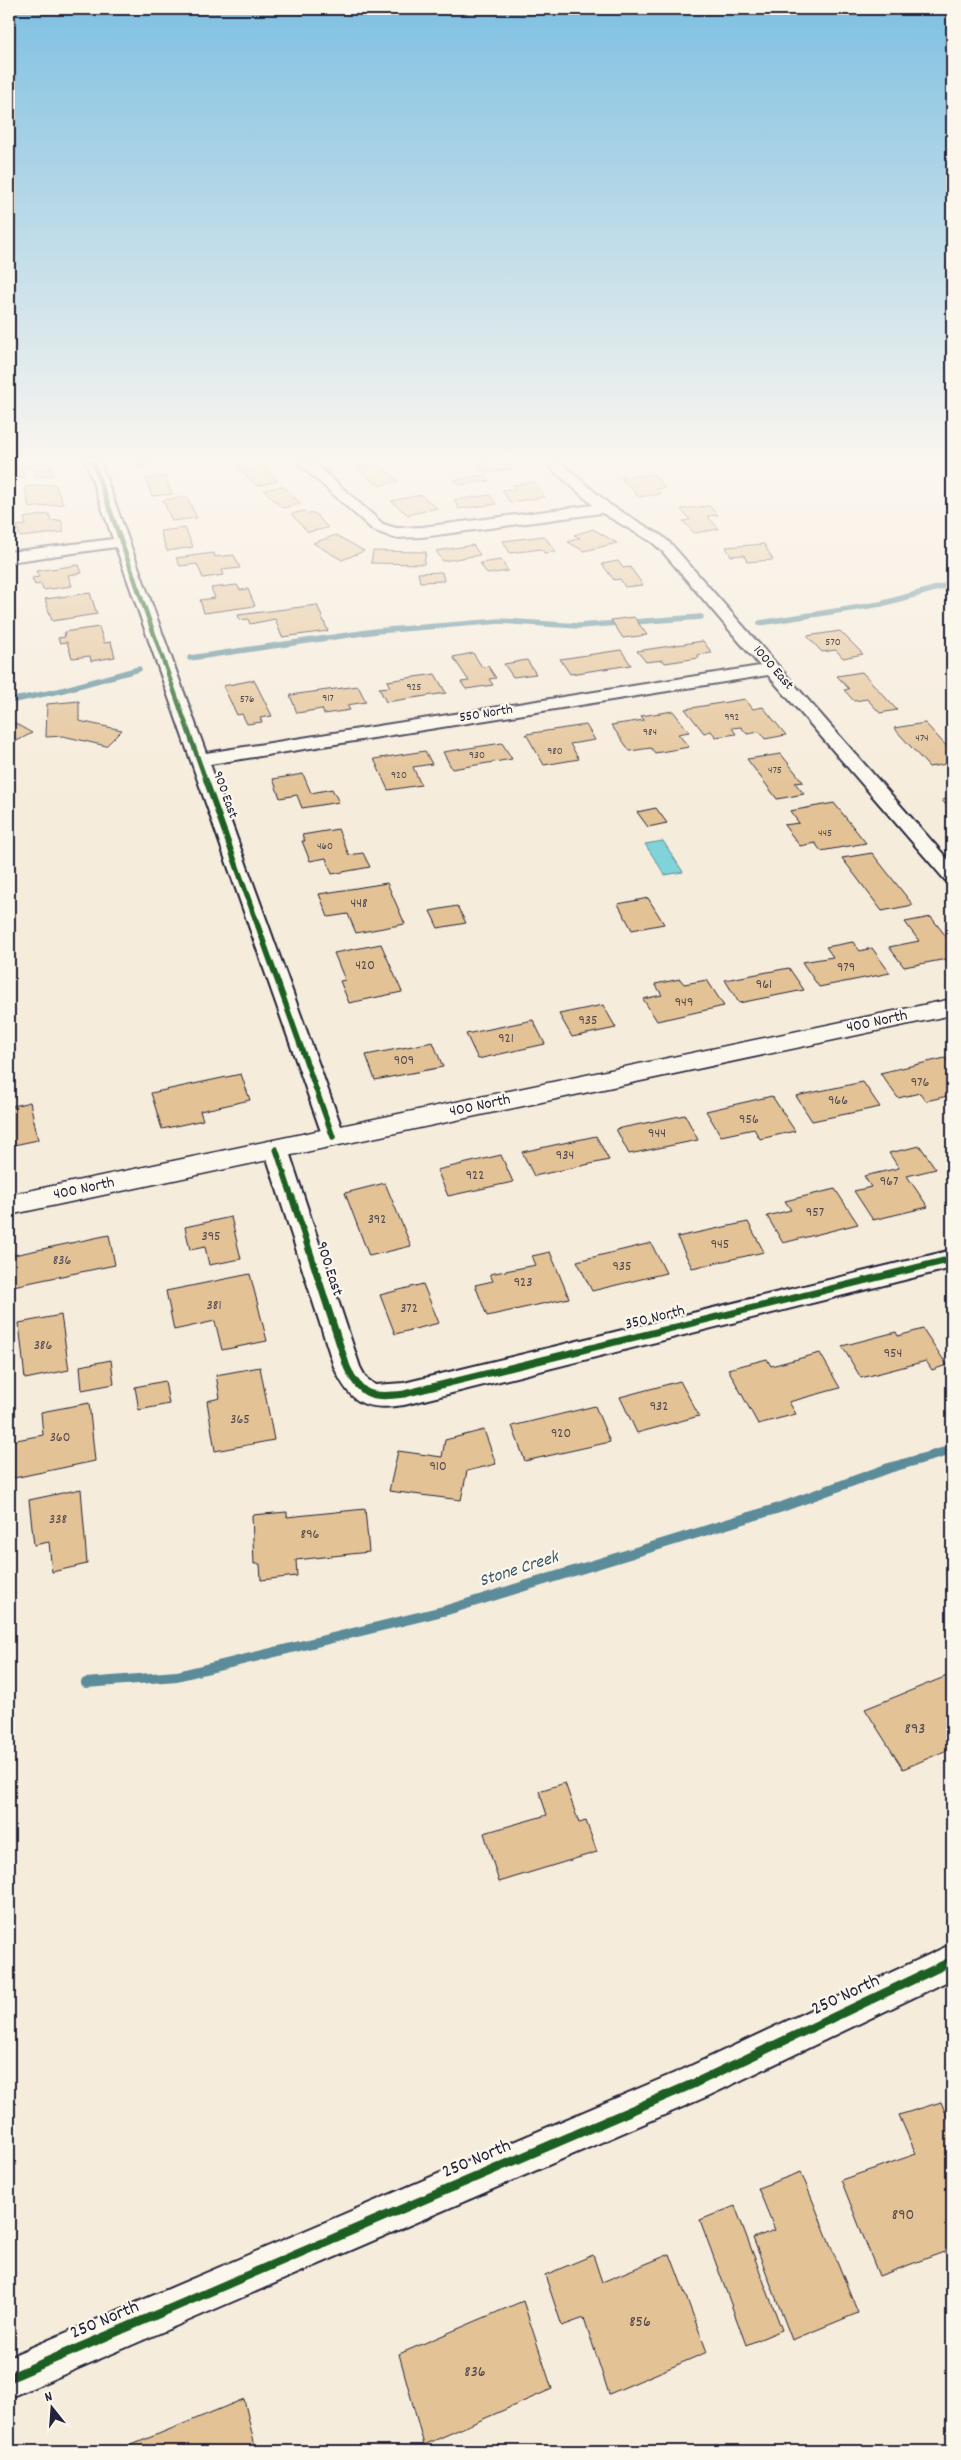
<svg xmlns="http://www.w3.org/2000/svg" width="961" height="2460" font-family="Dekko,sans-serif">
	<style>
		.water { fill: #81d3da; stroke: #5b8c9a }
		.lines { fill: none; stroke-linecap: round; stroke-linejoin: round }
		.stream-far1 { stroke: #5b8c9a; stroke-width: 5.5 }
		.stream { stroke: #5b8c9a; stroke-width: 10 }
		.building { fill: #e3c295; stroke: #22223b }
		.street-casing { stroke: #22223b; stroke-width: 4 }
		.secondary-casing { stroke: #22223b; stroke-width: 3 }
		.street { fill: #fbf7ec; fill-rule: evenodd }
		.secondary { fill: #fbf7ec; fill-rule: evenodd }
		.cycleway-far3-casing { stroke: #fbf7ec; stroke-width: 6 }
		.cycleway-far2-casing { stroke: #fbf7ec; stroke-width: 8 }
		.cycleway-far1-casing { stroke: #fbf7ec; stroke-width: 10 }
		.cycleway-casing { stroke: #fbf7ec; stroke-width: 12 }
		.cycleway-far3 { stroke: #1b5e20; stroke-width: 4.5 }
		.cycleway-far2 { stroke: #1b5e20; stroke-width: 5.5 }
		.cycleway-far1 { stroke: #1b5e20; stroke-width: 7 }
		.cycleway { stroke: #1b5e20; stroke-width: 9 }
		.labels { text-anchor: middle; dominant-baseline: central; stroke-width: 4.5; stroke-linejoin: round; paint-order: stroke }
		.far-number-label { font-size: 11px; fill: #524a52 }
		.far-street-label { font-size: 14px; fill: #22223b; stroke: #fbf7ec }
		.number-label { font-size: 14px; fill: #524a52 }
		.street-label { font-size: 16px; fill: #22223b; stroke: #fbf7ec }
		.near-number-label { font-size: 16px; fill: #524a52 }
		.water-label { font-size: 18px; font-style: italic; fill: #3e576b; stroke: #fbf7ec }
		.near-street-label { font-size: 19px; fill: #22223b; stroke: #fbf7ec }
	</style>
	<rect width="100%" height="100%" fill="#f6ecdb"/>
	<filter id="ink" filterUnits="userSpaceOnUse"><feTurbulence type="fractalNoise" baseFrequency=".02" numOctaves="2"/><feDisplacementMap in="SourceGraphic" scale="10" xChannelSelector="R" yChannelSelector="G"/><feConvolveMatrix kernelMatrix="1 2 1 2 8 2 1 2 1" color-interpolation-filters="sRGB"/></filter>
	<g filter="url(#ink)">
		<polygon class="water" points="663,841 683,872 665,875 645,844"/>
		<g class="lines">
			<g class="stream-far1">
				<polyline points="760,623 881,604 952,584"/>
				<polyline points="190,658 376,631 500,621 579,626 701,617"/>
				<polyline points="9,701 59,691 139,669"/>
			</g>
			<polyline class="stream" points="86,1683 177,1676 447,1610 779,1508 889,1468 952,1450"/>
		</g>
		<g class="building">
			<polygon points="9,462 28,462 29,467 22,468 24,477 9,479"/>
			<polygon points="130,462 155,462 156,464 132,467"/>
			<polygon points="257,462 277,481 257,486 237,467"/>
			<polygon points="477,462 508,462 513,469 484,472"/>
			<polygon points="378,463 399,481 379,486 357,468"/>
			<polygon points="51,468 53,475 36,477 34,470"/>
			<polygon points="653,474 665,488 656,489 661,494 639,497 621,478"/>
			<polygon points="485,475 489,481 459,485 454,480"/>
			<polygon points="165,476 172,494 152,496 146,479"/>
			<polygon points="534,482 545,497 510,502 502,490 516,489 513,485"/>
			<polygon points="55,484 63,504 29,508 25,487"/>
			<polygon points="283,486 301,504 282,508 264,490"/>
			<polygon points="421,495 437,508 408,515 391,501"/>
			<polygon points="490,495 496,504 459,509 454,500"/>
			<polygon points="187,497 197,518 172,521 163,500"/>
			<polygon points="709,506 718,515 707,516 719,529 694,533 683,521 690,520 681,509"/>
			<polygon points="305,511 308,514 315,513 328,528 308,532 291,514"/>
			<polygon points="49,514 51,521 61,520 64,532 20,537 17,526 26,525 24,518"/>
			<polygon points="185,528 193,547 167,551 160,531"/>
			<polygon points="593,529 617,543 584,551 568,542 580,538 574,535"/>
			<polygon points="336,535 364,551 342,560 313,543"/>
			<polygon points="544,536 556,552 544,553 541,549 510,553 503,541"/>
			<polygon points="764,544 773,560 747,562 744,555 731,556 726,547"/>
			<polygon points="473,545 480,555 443,561 436,551"/>
			<polygon points="373,551 426,552 424,564 371,563"/>
			<polygon points="214,553 215,557 234,555 240,568 222,570 224,575 203,578 197,564 180,566 176,558"/>
			<polygon points="501,560 508,571 487,574 480,563"/>
			<polygon points="618,561 623,568 630,567 643,585 625,587 620,579 614,580 602,564"/>
			<polygon points="79,565 82,573 68,575 72,586 43,590 41,584 35,585 32,578 39,577 36,571"/>
			<polygon points="442,572 444,581 420,582 418,573"/>
			<polygon points="237,585 240,590 248,589 255,606 204,613 200,600 215,598 211,588"/>
			<polygon points="90,593 97,614 52,621 45,599"/>
			<polygon points="317,605 328,631 282,637 275,619 250,624 248,619 240,620 238,615"/>
			<polygon points="634,617 647,635 623,638 611,620"/>
			<polygon points="99,627 104,643 111,642 115,657 91,661 90,656 72,658 67,642 60,643 58,638 65,637 64,632"/>
			<polygon points="840,631 863,654 843,658 836,650 822,652 807,636"/>
			<polygon points="703,641 712,653 697,655 699,658 665,663 663,660 646,662 637,651"/>
			<polygon points="621,650 631,665 570,674 560,659"/>
			<polygon points="473,653 482,667 488,666 496,678 489,679 493,685 466,689 461,682 469,681 453,657"/>
			<polygon points="527,660 536,674 513,677 504,664"/>
			<polygon points="862,672 897,710 880,713 867,699 854,701 844,690 849,689 837,676"/>
			<polygon points="435,674 446,693 386,702 379,688 390,687 387,681"/>
			<polygon points="254,680 272,716 260,718 262,722 247,724 242,714 237,715 223,686"/>
			<polygon points="358,686 366,702 347,705 350,710 324,714 322,709 297,713 290,695"/>
			<polygon points="745,699 753,709 763,707 786,735 765,739 760,732 747,734 741,727 732,728 736,734 716,737 711,731 704,733 685,709"/>
			<polygon points="79,701 79,721 122,730 106,746 63,736 46,737 47,704"/>
			<polygon points="673,711 689,732 678,734 689,747 655,753 651,748 630,751 611,725 644,720 641,716"/>
			<polygon points="9,720 32,733 9,745"/>
			<polygon points="925,723 951,751 948,752 952,756 952,763 929,767 894,728"/>
			<polygon points="586,725 595,740 570,744 579,759 544,765 526,734"/>
			<polygon points="502,743 512,759 452,769 443,752"/>
			<polygon points="425,751 432,764 413,767 421,785 388,790 374,759"/>
			<polygon points="781,754 803,782 795,783 804,794 777,799 747,759"/>
			<polygon points="303,774 311,793 332,789 339,802 302,808 297,795 280,798 273,779"/>
			<polygon points="952,798 952,812 942,800"/>
			<polygon points="834,803 866,843 821,851 815,843 800,846 784,825 799,823 790,811"/>
			<polygon points="656,808 667,823 648,827 637,812"/>
			<polygon points="338,829 349,855 363,853 370,867 332,874 326,858 310,861 302,841 305,841 302,835"/>
			<polygon points="872,853 913,905 882,911 842,858"/>
			<polygon points="387,883 405,924 356,933 348,914 328,917 319,894"/>
			<polygon points="648,898 664,924 632,930 618,904"/>
			<polygon points="457,906 466,923 438,928 430,911"/>
			<polygon points="931,917 952,944 952,958 904,967 889,947 919,941 905,922"/>
			<polygon points="853,942 860,951 872,948 890,973 819,987 802,962 833,957 826,947"/>
			<polygon points="381,944 402,992 349,1003 340,981 345,980 334,953"/>
			<polygon points="789,968 804,990 739,1003 725,980"/>
			<polygon points="680,979 684,984 707,980 724,1006 657,1021 643,999 662,995 655,984"/>
			<polygon points="603,1005 616,1028 572,1037 559,1014"/>
			<polygon points="533,1020 545,1044 478,1059 466,1034"/>
			<polygon points="433,1042 443,1067 375,1080 366,1055"/>
			<polygon points="945,1058 952,1067 952,1095 926,1101 920,1093 898,1098 880,1073"/>
			<polygon points="241,1074 250,1100 200,1111 203,1120 162,1129 151,1093"/>
			<polygon points="863,1082 880,1107 812,1121 796,1096"/>
			<polygon points="772,1096 795,1131 760,1139 754,1129 721,1136 706,1111"/>
			<polygon points="30,1102 38,1140 9,1146 9,1107"/>
			<polygon points="685,1115 698,1140 629,1154 616,1129"/>
			<polygon points="596,1136 609,1160 534,1176 522,1152"/>
			<polygon points="920,1146 936,1169 907,1176 928,1207 873,1220 854,1191 871,1187 864,1176 899,1168 889,1153"/>
			<polygon points="501,1155 513,1182 448,1196 437,1170"/>
			<polygon points="385,1183 411,1246 369,1256 345,1193"/>
			<polygon points="835,1189 858,1224 783,1243 767,1216 791,1210 785,1201"/>
			<polygon points="231,1217 241,1259 209,1265 205,1247 190,1250 185,1227"/>
			<polygon points="748,1222 764,1252 692,1268 677,1237"/>
			<polygon points="109,1235 115,1265 13,1286 9,1256"/>
			<polygon points="651,1243 666,1273 592,1291 577,1261"/>
			<polygon points="550,1252 569,1298 487,1316 475,1285 493,1281 490,1274 536,1265 532,1256"/>
			<polygon points="250,1274 267,1341 222,1350 215,1321 174,1330 166,1291"/>
			<polygon points="423,1284 439,1323 395,1334 380,1295"/>
			<polygon points="61,1315 69,1370 25,1379 19,1323"/>
			<polygon points="923,1329 947,1365 932,1370 926,1361 861,1378 842,1346 896,1332 898,1336"/>
			<polygon points="820,1353 840,1388 789,1402 796,1414 758,1424 728,1369 767,1359 771,1366"/>
			<polygon points="111,1360 114,1384 82,1390 80,1366"/>
			<polygon points="260,1367 274,1440 215,1451 207,1401 220,1398 216,1375"/>
			<polygon points="165,1381 169,1404 139,1410 135,1387"/>
			<polygon points="680,1381 699,1416 637,1433 620,1397"/>
			<polygon points="89,1403 95,1461 14,1478 11,1441 43,1435 41,1412"/>
			<polygon points="595,1406 610,1442 525,1461 512,1426"/>
			<polygon points="484,1430 496,1464 467,1471 461,1500 389,1491 398,1451 442,1457 445,1440"/>
			<polygon points="81,1489 87,1564 52,1572 49,1542 34,1545 29,1500"/>
			<polygon points="365,1509 369,1552 296,1560 297,1576 261,1580 260,1564 254,1564 252,1515 287,1512 287,1517"/>
			<polygon points="952,1674 952,1748 903,1769 865,1709"/>
			<polygon points="565,1783 579,1823 586,1821 597,1852 499,1882 484,1833 547,1815 539,1791"/>
			<polygon points="941,2102 952,2128 952,2249 879,2276 841,2180 916,2154 899,2115"/>
			<polygon points="801,2172 858,2313 792,2340 753,2238 775,2230 758,2188"/>
			<polygon points="735,2206 782,2330 746,2345 700,2220"/>
			<polygon points="670,2254 707,2352 609,2394 584,2318 562,2326 545,2275 593,2255 602,2282"/>
			<polygon points="523,2301 552,2389 424,2445 399,2354"/>
			<polygon points="244,2399 256,2451 117,2451"/>
		</g>
		<g class="lines">
			<g class="street-casing">
				<g id="street">
					<polygon points="86,462 100,462 206,753 760,666 662,551 652,542 602,513 422,537 394,538 373,530 297,462 313,462 383,524 396,528 422,527 593,505 544,462 560,462 610,505 662,536 672,545 952,864 952,882 945,880 768,675 210,764 345,1137 341,1143 333,1145 325,1143 116,547 9,562 9,552 113,539"/>
					<path d="M276,1141l8,2 4,6 72,218 6,11 9,7 29,-2 548,-133v18l-548,137c-40,6 -54,-2 -70,-38l-70,-218 4,-6z"/>
					<polygon points="952,1944 952,1979 708,2096 9,2398 9,2357 682,2070"/>
				</g>
			</g>
			<g class="secondary-casing">
				<polygon id="secondary" points="952,999 952,1015 9,1215 9,1195"/>
			</g>
			<use href="#street" class="street"/>
			<use href="#secondary" class="secondary"/>
			<g class="cycleway-far3-casing">
				<polyline id="cycleway-far3" points="93,462 206,781"/>
			</g>
			<g class="cycleway-far2-casing">
				<g id="cycleway-far2">
					<polyline points="206,780 333,1137"/>
					<polyline points="276,1149 292,1198"/>
				</g>
			</g>
			<g class="cycleway-far1-casing">
				<path id="cycleway-far1" d="M292,1197l55,170c14,30 26,31 57,27l548,-135"/>
			</g>
			<g class="cycleway-casing">
				<polyline id="cycleway" points="9,2378 695,2083 952,1961"/>
			</g>
			<use href="#cycleway-far3" class="cycleway-far3"/>
			<use href="#cycleway-far2" class="cycleway-far2"/>
			<use href="#cycleway-far1" class="cycleway-far1"/>
			<use href="#cycleway" class="cycleway"/>
		</g>
	</g>
	<linearGradient id="sky" x2="0" y2="1"><stop stop-color="#7fc0e2"/><stop offset="0.57" stop-color="#fbf6ef"/><stop offset="1" stop-color="#fbf6ef" stop-opacity="0"/></linearGradient>
	<rect width="961" height="807" fill="url(#sky)"/>
	<g class="labels">
		<g class="far-number-label">
			<text x="833" y="643">570</text>
			<text x="414" y="688">925</text>
			<text x="328" y="699">917</text>
			<text x="247" y="700">576</text>
			<text x="732" y="718">992</text>
			<text x="650" y="733">984</text>
			<text x="922" y="739">474</text>
			<text x="555" y="752">980</text>
			<text x="477" y="756">930</text>
			<text x="775" y="771">475</text>
			<text x="399" y="776">920</text>
			<text x="825" y="834">445</text>
			<text x="325" y="847">460</text>
		</g>
		<g class="far-street-label">
			<text transform="translate(773 668) rotate(49)">1000 East</text>
			<text transform="translate(486 714) rotate(-9)">550 North</text>
			<text transform="translate(225 795) rotate(70)">900 East</text>
		</g>
		<g class="number-label">
			<text x="359" y="904">448</text>
			<text x="365" y="966">420</text>
			<text x="846" y="968">979</text>
			<text x="764" y="985">961</text>
			<text x="684" y="1003">949</text>
			<text x="588" y="1021">935</text>
			<text x="506" y="1039">921</text>
			<text x="404" y="1061">909</text>
			<text x="920" y="1083">976</text>
			<text x="838" y="1101">966</text>
			<text x="749" y="1120">956</text>
			<text x="657" y="1134">944</text>
			<text x="565" y="1156">934</text>
			<text x="475" y="1176">922</text>
			<text x="889" y="1182">967</text>
			<text x="815" y="1213">957</text>
			<text x="377" y="1220">392</text>
			<text x="211" y="1237">395</text>
			<text x="720" y="1245">945</text>
			<text x="62" y="1261">836</text>
			<text x="622" y="1267">935</text>
			<text x="523" y="1283">923</text>
			<text x="214" y="1306">381</text>
			<text x="409" y="1309">372</text>
			<text x="43" y="1346">386</text>
			<text x="893" y="1354">954</text>
			<text x="659" y="1407">932</text>
			<text x="240" y="1420">365</text>
			<text x="561" y="1434">920</text>
			<text x="60" y="1438">360</text>
			<text x="438" y="1467">910</text>
			<text x="58" y="1520">338</text>
			<text x="310" y="1535">896</text>
		</g>
		<g class="street-label">
			<text transform="translate(877 1022) rotate(-12)">400 North</text>
			<text transform="translate(480 1106) rotate(-12)">400 North</text>
			<text transform="translate(84 1189) rotate(-12)">400 North</text>
			<text transform="translate(329 1269) rotate(72)">900 East</text>
			<text transform="translate(655 1318) rotate(-14)">350 North</text>
		</g>
		<g class="near-number-label">
			<text x="915" y="1729">893</text>
			<text x="903" y="2215">890</text>
			<text x="640" y="2322">856</text>
			<text x="475" y="2372">836</text>
		</g>
		<g class="water-label">
			<text transform="translate(519 1570) rotate(-18)">Stone Creek</text>
		</g>
		<g class="near-street-label">
			<text transform="translate(846 1996) rotate(-25)">250 North</text>
			<text transform="translate(477 2160) rotate(-23)">250 North</text>
			<text transform="translate(105 2321) rotate(-23)">250 North</text>
		</g>
	</g>
	<rect width="961" height="2460" fill="none" stroke="#fbf7ec" stroke-width="30"/>
	<rect x="15" y="15" width="931" height="2430" fill="none" stroke="#22223b" stroke-width="2" filter="url(#ink)"/>
	<g transform="translate(52 2408) rotate(343)" stroke="#fbf7ec" stroke-width="4" paint-order="stroke">
	<path d="M0-4L9 19L0 12L-9 19Z" fill="#22223b"/>
	<text y="-8" font-size="14" font-weight="bold" text-anchor="middle" fill="#22223b">N</text>
	</g>
</svg>
